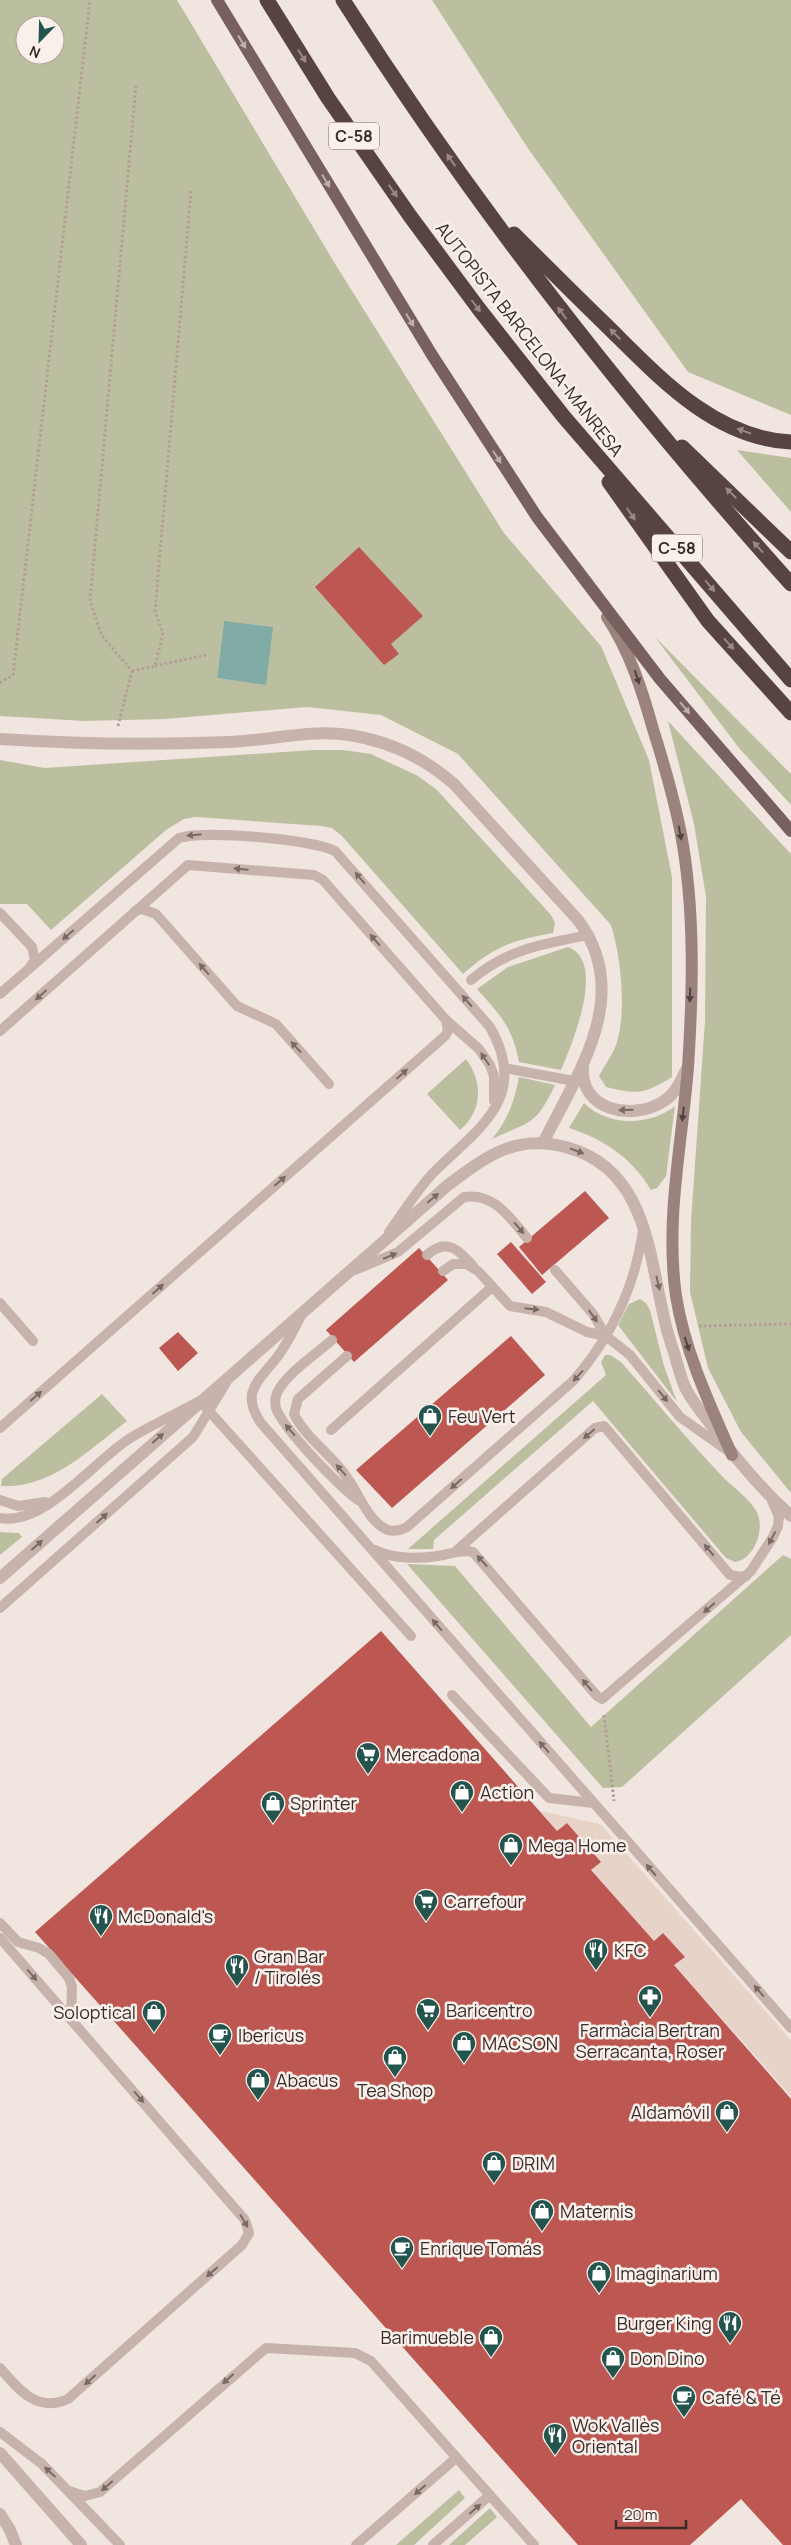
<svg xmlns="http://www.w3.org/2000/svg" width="791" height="2545" font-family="Manrope,sans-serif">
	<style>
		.green { fill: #bbbfa0; fill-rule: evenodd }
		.plaza { fill: #e7d3c8 }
		.water { fill: #80aca5 }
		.building { fill: #bc5752 }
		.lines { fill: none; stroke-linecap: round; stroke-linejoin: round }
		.path { stroke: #b49d96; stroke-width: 3; stroke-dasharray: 2.5 2.5; stroke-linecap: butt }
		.lane { stroke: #c8b3ac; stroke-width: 10 }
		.street { stroke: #c8b3ac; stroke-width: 12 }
		.secondary { stroke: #9c827d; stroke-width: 12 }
		.primary { stroke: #77605d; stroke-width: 12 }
		.highway { stroke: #574442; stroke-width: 15 }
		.oneway { fill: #beafab }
		.oneway2 { fill: #988986 }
		.oneway3 { fill: #50423f }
		.oneway4 { fill: #786964 }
		.labels { text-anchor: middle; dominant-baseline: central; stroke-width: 5; stroke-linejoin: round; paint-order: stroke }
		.shield { fill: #f9f0eb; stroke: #716764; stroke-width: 1 }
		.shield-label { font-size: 16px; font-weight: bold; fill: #372c2a }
		.street-label { font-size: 18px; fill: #372c2a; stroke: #f9f0eb }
		.poi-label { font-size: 18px; fill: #372c2a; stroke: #f9f0eb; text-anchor: start }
	</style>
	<rect width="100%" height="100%" fill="#f1e5df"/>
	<g class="green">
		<path d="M0,0h177l160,267 167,266 97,113 48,114 23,117v200c-28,17 -34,18 -66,10l-7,-11c5,-10 13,-20 17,-31 11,-32 5,-88 -5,-120l-153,-171 -77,-39 -74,-8 -142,12 -81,2 -84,-5zM25,25h30v30h-30zM224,621l42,63 -49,-6z"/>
		<polygon points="432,0 791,0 791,415 688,372 527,147"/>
		<polygon points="737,450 791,458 791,512"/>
		<polygon points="655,637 791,774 791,805 739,748"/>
		<polygon points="668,721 791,854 791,1493 741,1432 708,1368 690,1292 691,1221 705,1021 706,897 694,824"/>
		<path d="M313,750h30l28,4 47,22 19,14 114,125 4,8 -2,10c-41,7 -59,14 -90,41l-121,-138 -10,-8 -11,-2 -125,-9 -12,2 -18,11 -115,100 -24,-26h-27v-144l45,8z"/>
		<path d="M568,947c39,14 4,97 -7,123l-42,-8c-7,-36 -19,-47 -42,-73l31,-22z"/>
		<path d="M466,1059c17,23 17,51 -6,71l-33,-36z"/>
		<path d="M519,1077l36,8c-20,42 -25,36 -63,54 16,-19 22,-37 27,-62z"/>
		<path d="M584,1103c24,24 66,23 91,3l-9,70 -9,12 -6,2c-20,-33 -46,-50 -82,-62z"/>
		<polygon points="640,1299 646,1303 650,1310 664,1366 677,1402 618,1325 629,1304"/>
		<path d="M605,1355h5l11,7c33,37 65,76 99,112 11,12 27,22 35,35 12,17 0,50 -20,53l-9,-4 -133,-157 -159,139 -1,9h-25l198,-174 -5,-13z"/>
		<path d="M102,1394l25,27c-37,28 -76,68 -126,65l1,-7z"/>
		<polygon points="0,1532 19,1533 22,1537 0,1555"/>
		<polygon points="783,1555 791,1559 791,1635 622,1787 603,1788 407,1564 455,1566 591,1727"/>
		<polygon points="459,2490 465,2498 414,2545 396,2545"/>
		<polygon points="490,2508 497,2517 465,2545 449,2545"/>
	</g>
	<polygon class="plaza" points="540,1811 600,1824 791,2040 791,2096 674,1965 684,1956 663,1933 654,1941 591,1870 601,1862 567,1823 557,1831"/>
	<polygon class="water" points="224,621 273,627 266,685 217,678"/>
	<g class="building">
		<polygon points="359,547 423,616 391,644 399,654 384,665 315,587"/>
		<polygon points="585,1191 609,1218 542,1275 519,1247"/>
		<polygon points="511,1242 546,1282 532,1294 497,1254"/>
		<polygon points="419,1248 448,1280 354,1362 326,1330"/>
		<polygon points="178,1332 198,1353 178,1371 159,1348"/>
		<polygon points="511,1336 545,1375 392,1508 356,1470"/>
		<polygon points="381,1631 557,1831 567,1823 601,1862 591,1870 654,1941 663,1933 685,1957 674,1965 791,2099 791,2545 783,2545 741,2499 690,2545 578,2545 35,1932"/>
	</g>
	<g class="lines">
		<g class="path">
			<polyline points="155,666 206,655"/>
			<polyline points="132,671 155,666 163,633 155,612 191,191"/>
			<polyline points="0,683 13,675 90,0"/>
			<polyline points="118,726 132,671 102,636 90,601 136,85"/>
			<polyline points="699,1326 791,1324"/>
			<polyline points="604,1715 614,1801"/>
		</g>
		<g class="lane">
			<polyline points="135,911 142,909 156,914 237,1006 276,1024 329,1084"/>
			<polyline points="0,913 32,947 35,960 30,967"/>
			<path d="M471,980c36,-31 72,-36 118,-45"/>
			<path d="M0,994l179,-156c25,-8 132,1 156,13l155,176c40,70 -10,100 -55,144 -17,17 -31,41 -46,61"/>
			<polyline points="0,1031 188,865 314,875 323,880 446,1020 479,1049 490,1065 494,1076 494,1101"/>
			<polyline points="504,1068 574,1081"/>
			<path d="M427,1255c20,-18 32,-5 46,11"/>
			<path d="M355,1270l43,-18 66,-55c30,-5 46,21 63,41"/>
			<polyline points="555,1270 593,1314 606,1336"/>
			<polyline points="443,1271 453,1264 466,1264 478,1271 510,1306 546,1312 587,1332 606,1336 630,1355 680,1417 728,1451"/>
			<polyline points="0,1303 33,1341"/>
			<path d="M301,1316c-7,13 -14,28 -23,40 -18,24 -39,35 -17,67l530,605"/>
			<path d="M332,1340c-16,14 -46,34 -55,53 -2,5 -2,11 -1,15 7,21 63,78 82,92"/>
			<path d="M347,1356l-49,43 -4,15c12,25 39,41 54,65 11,15 21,44 40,51 7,2 13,0 19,-3l166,-146c37,-42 62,-94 70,-151"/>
			<polyline points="0,1428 445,1036 448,1031 446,1020"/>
			<polyline points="331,1430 492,1287"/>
			<polyline points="0,1500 18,1506 45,1502"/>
			<path d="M0,1518c46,8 95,-59 132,-81 22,-13 45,-24 68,-36l211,235"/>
			<path d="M375,1550c17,9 44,9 63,6 12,-2 23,-7 35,-4l124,144 5,3 149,-128 22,-34 5,-11 1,-9 -7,-16"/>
			<polyline points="456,1551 595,1428 604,1426 730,1575 741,1577 746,1576"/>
			<polyline points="0,1608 193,1437 226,1383"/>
			<polyline points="452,1695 549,1798 593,1803"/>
			<polyline points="0,1923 18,1942 39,1948 49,1954 69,1978 72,1987 71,2019"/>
			<path d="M0,1938l245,282 4,13 -7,12 -174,154c-31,14 -49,-9 -68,-31"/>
			<polyline points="0,2432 42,2464 120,2545"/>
			<polyline points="69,2491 85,2496 100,2492 266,2348 355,2353 371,2361 534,2545"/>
			<polyline points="356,2545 456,2458"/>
			<polyline points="433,2545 490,2495"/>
		</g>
		<g class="street">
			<path d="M0,739c76,5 152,6 228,3 40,-1 81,-13 121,-7 41,6 74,22 105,49l124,136c56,75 0,152 -35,223"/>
			<path d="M583,1066c-4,44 49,56 81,35 11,-7 17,-19 22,-31"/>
			<path d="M0,1578l448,-393c40,-30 69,-52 121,-37 80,23 80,112 97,178 3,13 8,25 11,37 3,9 5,20 10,28 6,11 14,21 22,31 25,35 50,65 82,94"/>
			<polyline points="0,2453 81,2545"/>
			<polyline points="0,2514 10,2530 16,2545"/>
		</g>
		<path class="secondary" d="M607,617c23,35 35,73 46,112 11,35 21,69 28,105 14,75 12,157 7,233 -6,77 -23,152 -12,229 9,56 33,107 56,159"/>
		<polyline class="primary" points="217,0 432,355 537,517 660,679 791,831"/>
		<g class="highway">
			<polyline points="267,0 328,98 410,216 479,309 564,417 791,680"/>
			<path d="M343,0c132,208 284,401 448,584"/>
			<path d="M514,234c31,31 61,61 92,91 52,51 107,113 185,117"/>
			<polyline points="682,447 791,552"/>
			<polyline points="609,482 708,621 791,713"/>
		</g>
	</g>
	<defs><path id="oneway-solid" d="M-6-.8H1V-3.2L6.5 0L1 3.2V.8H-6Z" transform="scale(1.25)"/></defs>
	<g class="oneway">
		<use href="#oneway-solid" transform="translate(242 42) rotate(59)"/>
		<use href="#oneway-solid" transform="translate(326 181) rotate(59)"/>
		<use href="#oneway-solid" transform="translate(410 320) rotate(58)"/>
		<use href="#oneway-solid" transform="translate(497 457) rotate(57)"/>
		<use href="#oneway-solid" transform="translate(685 708) rotate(50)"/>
	</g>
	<g class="oneway2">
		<use href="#oneway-solid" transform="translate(302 56) rotate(58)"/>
		<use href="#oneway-solid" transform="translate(451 160) rotate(-125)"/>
		<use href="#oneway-solid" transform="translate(393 191) rotate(55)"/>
		<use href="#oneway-solid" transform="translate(476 306) rotate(53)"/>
		<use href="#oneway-solid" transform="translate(562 313) rotate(-126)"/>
		<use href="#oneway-solid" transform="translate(615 334) rotate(-135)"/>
		<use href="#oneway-solid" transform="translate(744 431) rotate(-160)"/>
		<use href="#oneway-solid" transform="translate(731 493) rotate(-136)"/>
		<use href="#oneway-solid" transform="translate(631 514) rotate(55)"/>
		<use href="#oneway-solid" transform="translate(758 547) rotate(-132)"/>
		<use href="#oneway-solid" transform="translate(710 586) rotate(49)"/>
		<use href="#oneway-solid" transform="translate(729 644) rotate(48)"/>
	</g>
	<g class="oneway3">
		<use href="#oneway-solid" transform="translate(637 677) rotate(71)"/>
		<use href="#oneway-solid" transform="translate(680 833) rotate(79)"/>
		<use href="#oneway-solid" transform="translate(690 995) rotate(92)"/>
		<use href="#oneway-solid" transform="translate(683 1114) rotate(97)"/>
		<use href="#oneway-solid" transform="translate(687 1344) rotate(72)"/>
	</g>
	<g class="oneway4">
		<use href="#oneway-solid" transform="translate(194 835) rotate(174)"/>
		<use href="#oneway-solid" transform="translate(241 869) rotate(-175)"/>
		<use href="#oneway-solid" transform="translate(360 878) rotate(-131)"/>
		<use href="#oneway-solid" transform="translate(68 935) rotate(139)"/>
		<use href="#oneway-solid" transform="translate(375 940) rotate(-131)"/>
		<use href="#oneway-solid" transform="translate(204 969) rotate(-131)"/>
		<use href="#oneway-solid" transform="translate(41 995) rotate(138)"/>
		<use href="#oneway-solid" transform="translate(467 1001) rotate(-131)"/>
		<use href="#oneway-solid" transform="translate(296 1047) rotate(-132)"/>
		<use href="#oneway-solid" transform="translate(485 1059) rotate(-125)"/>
		<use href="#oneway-solid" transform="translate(402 1074) rotate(-42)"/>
		<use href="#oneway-solid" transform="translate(626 1110) rotate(179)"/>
		<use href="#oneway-solid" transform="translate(577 1151) rotate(21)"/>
		<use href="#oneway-solid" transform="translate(280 1181) rotate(-41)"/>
		<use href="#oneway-solid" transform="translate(433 1198) rotate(-40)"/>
		<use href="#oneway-solid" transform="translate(519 1228) rotate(49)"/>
		<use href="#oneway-solid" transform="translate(390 1256) rotate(-22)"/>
		<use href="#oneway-solid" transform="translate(658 1283) rotate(77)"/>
		<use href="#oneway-solid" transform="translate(158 1289) rotate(-42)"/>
		<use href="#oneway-solid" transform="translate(532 1309) rotate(6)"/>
		<use href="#oneway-solid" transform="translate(593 1316) rotate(55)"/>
		<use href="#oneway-solid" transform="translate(578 1376) rotate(132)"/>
		<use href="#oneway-solid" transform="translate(36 1396) rotate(-41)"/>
		<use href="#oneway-solid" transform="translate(663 1396) rotate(51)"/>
		<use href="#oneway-solid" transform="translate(290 1430) rotate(-131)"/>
		<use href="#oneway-solid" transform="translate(589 1434) rotate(139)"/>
		<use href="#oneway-solid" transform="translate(158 1438) rotate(-41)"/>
		<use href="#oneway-solid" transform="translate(341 1470) rotate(-132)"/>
		<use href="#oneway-solid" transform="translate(456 1484) rotate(139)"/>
		<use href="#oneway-solid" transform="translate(102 1518) rotate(-42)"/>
		<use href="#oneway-solid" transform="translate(772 1538) rotate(118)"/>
		<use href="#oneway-solid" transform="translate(37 1545) rotate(-41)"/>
		<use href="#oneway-solid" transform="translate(709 1550) rotate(-130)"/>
		<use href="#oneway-solid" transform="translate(482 1561) rotate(-133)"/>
		<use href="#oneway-solid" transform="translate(709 1608) rotate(139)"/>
		<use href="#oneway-solid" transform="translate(437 1625) rotate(-131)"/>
		<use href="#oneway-solid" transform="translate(587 1685) rotate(-130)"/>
		<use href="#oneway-solid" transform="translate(544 1747) rotate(-131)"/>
		<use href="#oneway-solid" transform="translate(651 1870) rotate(-131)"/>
		<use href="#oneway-solid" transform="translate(32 1975) rotate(49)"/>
		<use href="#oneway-solid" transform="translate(759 1991) rotate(-131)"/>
		<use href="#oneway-solid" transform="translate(139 2097) rotate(49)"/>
		<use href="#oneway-solid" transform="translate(244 2221) rotate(59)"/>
		<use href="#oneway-solid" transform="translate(212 2272) rotate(139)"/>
		<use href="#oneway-solid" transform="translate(228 2379) rotate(139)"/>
		<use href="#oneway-solid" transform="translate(90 2380) rotate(139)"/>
		<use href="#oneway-solid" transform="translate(50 2472) rotate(-137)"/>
		<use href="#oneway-solid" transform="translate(107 2486) rotate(139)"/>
		<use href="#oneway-solid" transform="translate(420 2490) rotate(139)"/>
		<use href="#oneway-solid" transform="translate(475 2509) rotate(-41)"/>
	</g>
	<defs>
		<g id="shop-pin" transform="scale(1.25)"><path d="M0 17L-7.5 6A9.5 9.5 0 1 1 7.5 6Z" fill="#23554e" stroke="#f9f0eb"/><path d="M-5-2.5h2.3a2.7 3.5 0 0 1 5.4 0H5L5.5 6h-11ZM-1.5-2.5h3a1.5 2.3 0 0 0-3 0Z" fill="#fff"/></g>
		<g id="supermarket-pin" transform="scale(1.25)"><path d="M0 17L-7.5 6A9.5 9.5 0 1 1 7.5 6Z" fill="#23554e" stroke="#f9f0eb"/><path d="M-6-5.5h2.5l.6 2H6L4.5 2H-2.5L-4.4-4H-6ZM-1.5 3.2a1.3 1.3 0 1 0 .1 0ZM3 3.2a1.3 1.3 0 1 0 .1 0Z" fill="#fff"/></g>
		<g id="restaurant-pin" transform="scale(1.25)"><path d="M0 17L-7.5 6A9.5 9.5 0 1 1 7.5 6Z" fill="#23554e" stroke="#f9f0eb"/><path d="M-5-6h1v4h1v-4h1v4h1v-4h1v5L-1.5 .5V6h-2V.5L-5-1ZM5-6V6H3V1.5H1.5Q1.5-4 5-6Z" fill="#fff"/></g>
		<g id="pharmacy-pin" transform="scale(1.25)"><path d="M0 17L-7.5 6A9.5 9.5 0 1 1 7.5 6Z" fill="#23554e" stroke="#f9f0eb"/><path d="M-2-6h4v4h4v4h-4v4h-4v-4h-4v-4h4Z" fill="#fff"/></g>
		<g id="cafe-pin" transform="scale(1.25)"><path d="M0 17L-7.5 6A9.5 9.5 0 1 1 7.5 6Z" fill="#23554e" stroke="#f9f0eb"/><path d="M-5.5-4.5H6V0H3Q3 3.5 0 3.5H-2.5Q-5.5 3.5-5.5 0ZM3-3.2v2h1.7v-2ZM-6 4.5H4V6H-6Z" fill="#fff"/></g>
	</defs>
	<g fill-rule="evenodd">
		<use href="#shop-pin" x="430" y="1416"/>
		<use href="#supermarket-pin" x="368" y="1754"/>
		<use href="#shop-pin" x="462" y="1792"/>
		<use href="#shop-pin" x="273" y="1803"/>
		<use href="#shop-pin" x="511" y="1845"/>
		<use href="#supermarket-pin" x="426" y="1901"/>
		<use href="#restaurant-pin" x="101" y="1916"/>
		<use href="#restaurant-pin" x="596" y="1950"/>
		<use href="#restaurant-pin" x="237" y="1966"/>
		<use href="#pharmacy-pin" x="650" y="1997"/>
		<use href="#supermarket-pin" x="428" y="2010"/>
		<use href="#shop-pin" x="154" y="2012"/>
		<use href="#cafe-pin" x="220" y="2035"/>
		<use href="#shop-pin" x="464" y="2043"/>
		<use href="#shop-pin" x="395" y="2057"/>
		<use href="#shop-pin" x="258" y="2080"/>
		<use href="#shop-pin" x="727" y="2112"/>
		<use href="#shop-pin" x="494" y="2163"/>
		<use href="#shop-pin" x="542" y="2211"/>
		<use href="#cafe-pin" x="402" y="2248"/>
		<use href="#shop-pin" x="599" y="2273"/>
		<use href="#restaurant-pin" x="730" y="2323"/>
		<use href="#shop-pin" x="491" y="2337"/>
		<use href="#shop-pin" x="613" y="2358"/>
		<use href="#cafe-pin" x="684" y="2397"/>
		<use href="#restaurant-pin" x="555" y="2435"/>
	</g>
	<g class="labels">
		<g class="shield">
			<rect x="329" y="122.5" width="50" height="27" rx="4"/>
			<rect x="652" y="534.5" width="50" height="27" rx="4"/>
		</g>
		<g class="shield-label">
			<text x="354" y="136">C-58</text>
			<text x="677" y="548">C-58</text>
		</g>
		<g class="street-label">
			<text transform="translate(530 339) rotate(52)">AUTOPISTA BARCELONA-MANRESA</text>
		</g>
		<g class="poi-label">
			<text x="448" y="1416">Feu Vert</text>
			<text x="386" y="1754">Mercadona</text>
			<text x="480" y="1792">Action</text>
			<text x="290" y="1803">Sprinter</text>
			<text x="528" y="1845">Mega Home</text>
			<text x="444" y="1901">Carrefour</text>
			<text x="118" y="1916">McDonald's</text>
			<text x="614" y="1950">KFC</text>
			<text x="254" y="1956">Gran Bar<tspan x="254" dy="21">/ Tirolés</tspan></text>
			<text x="446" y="2010">Baricentro</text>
			<text x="136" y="2012" text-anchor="end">Soloptical</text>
			<text x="650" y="2030" text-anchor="middle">Farmàcia Bertran<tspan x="650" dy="21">Serracanta, Roser</tspan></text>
			<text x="238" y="2035">Ibericus</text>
			<text x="482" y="2043">MACSON</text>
			<text x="276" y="2080">Abacus</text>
			<text x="395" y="2090" text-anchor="middle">Tea Shop</text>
			<text x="710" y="2112" text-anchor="end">Aldamóvil</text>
			<text x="512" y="2163">DRIM</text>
			<text x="560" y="2211">Maternis</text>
			<text x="420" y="2248">Enrique Tomás</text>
			<text x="616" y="2273">Imaginarium</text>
			<text x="712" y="2323" text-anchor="end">Burger King</text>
			<text x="474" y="2337" text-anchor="end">Barimueble</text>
			<text x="630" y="2358">Don Dino</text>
			<text x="702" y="2397">Café &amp; Té</text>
			<text x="572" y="2425">Wok Vallès<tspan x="572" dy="21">Oriental</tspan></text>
		</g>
	</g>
	<g transform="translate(40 40) rotate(203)"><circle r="24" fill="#f9f0eb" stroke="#aba29e"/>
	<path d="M0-4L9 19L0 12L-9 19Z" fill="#23554e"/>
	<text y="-8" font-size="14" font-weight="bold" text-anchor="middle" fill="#372c2a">N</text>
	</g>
	<path d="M616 2520v8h70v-8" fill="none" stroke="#372c2a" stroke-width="2.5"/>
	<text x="624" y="2520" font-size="15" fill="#372c2a" stroke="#f9f0eb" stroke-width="4" paint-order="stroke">20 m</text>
</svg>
